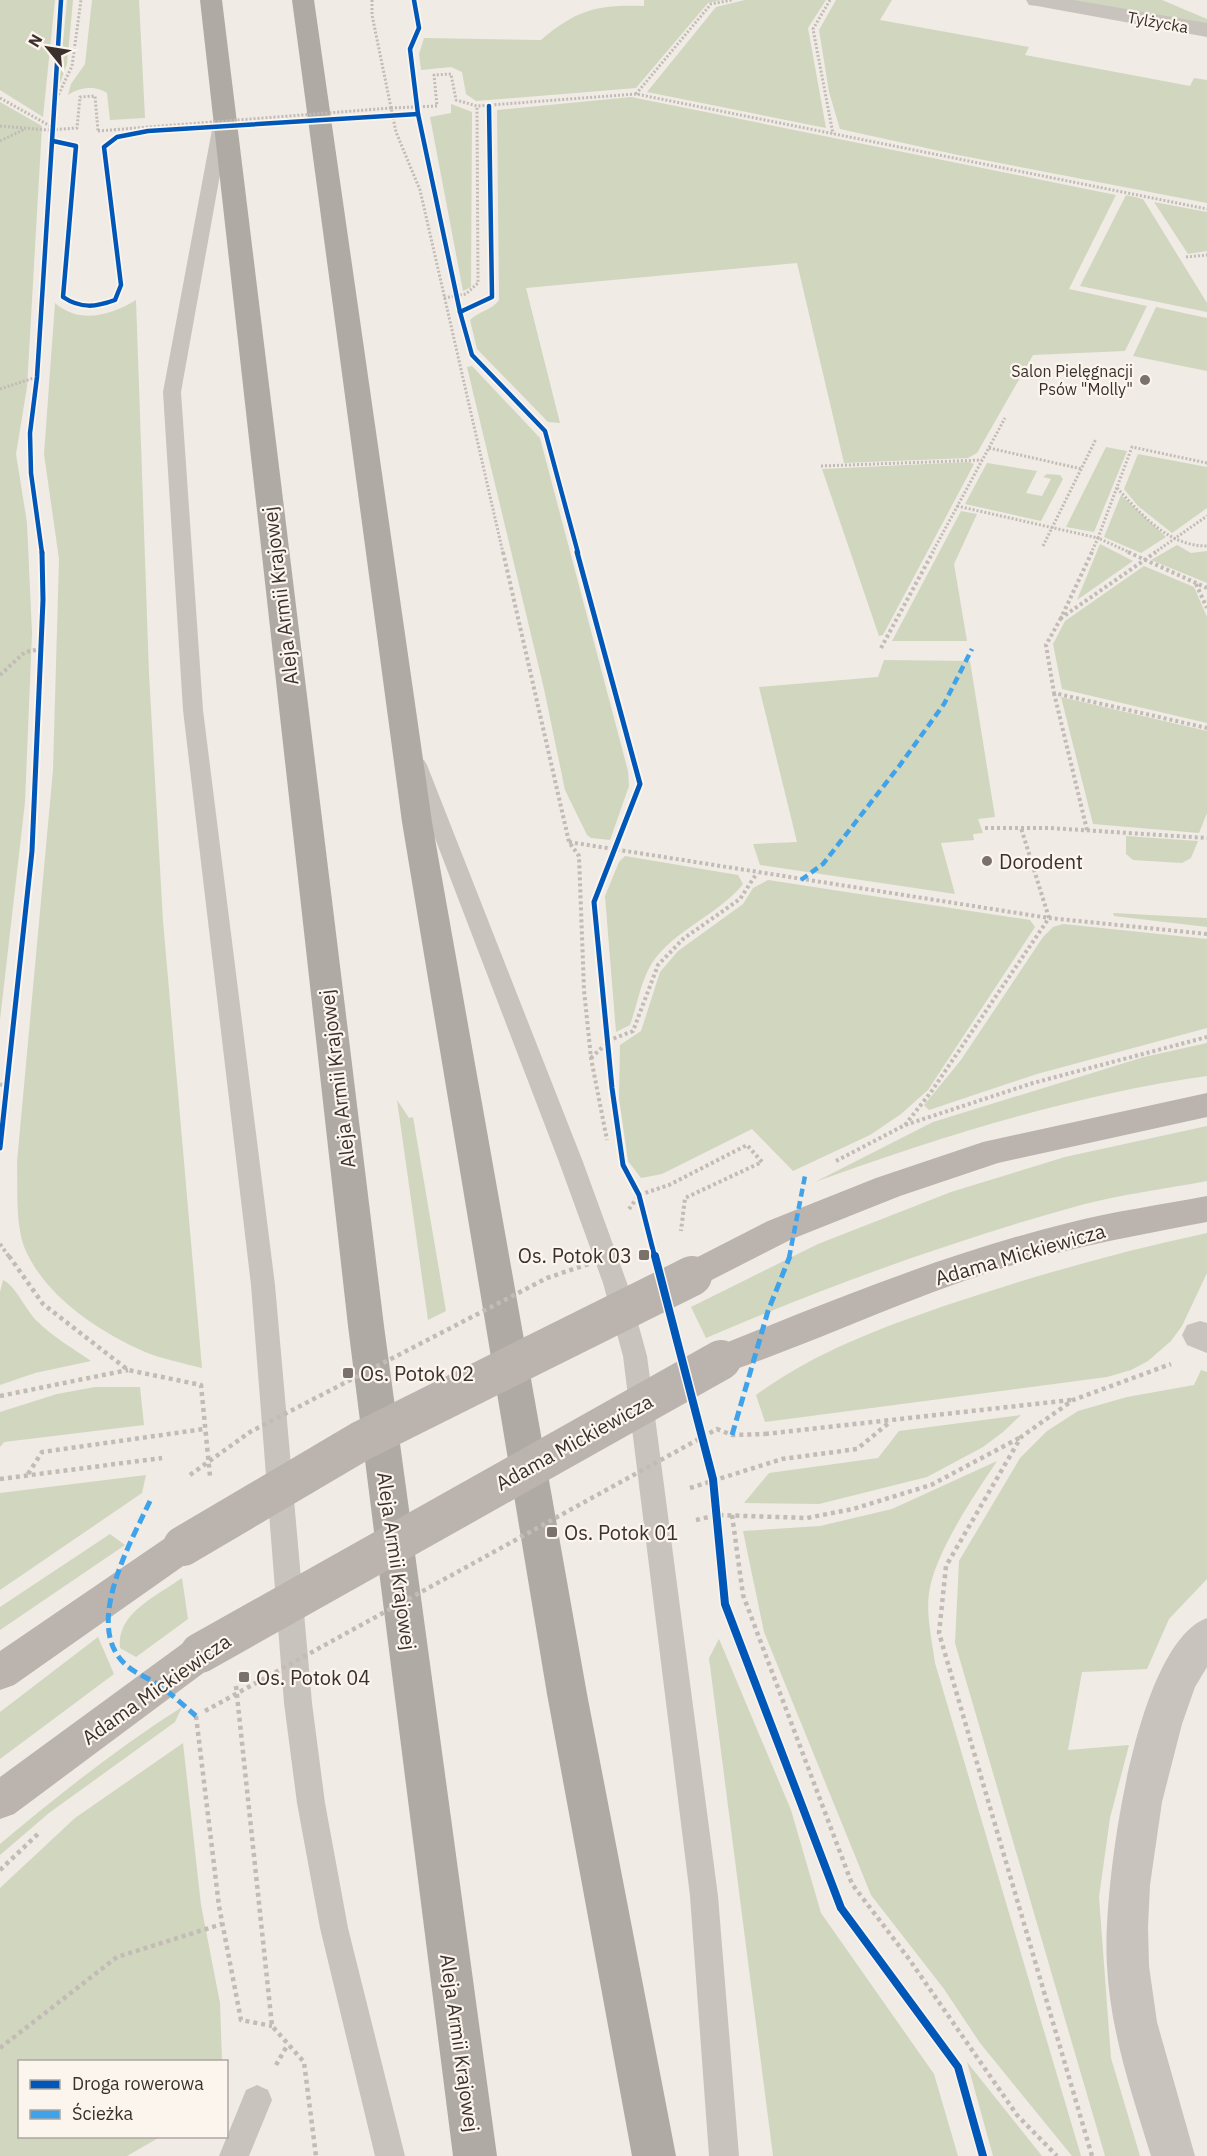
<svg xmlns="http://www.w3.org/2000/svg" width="1207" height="2156" font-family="'IBM Plex Sans',sans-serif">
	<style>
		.green { fill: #d1d6bf }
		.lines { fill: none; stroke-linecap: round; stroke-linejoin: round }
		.path-far2 { stroke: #c2bbb6; stroke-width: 3; stroke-dasharray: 2 2; stroke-linecap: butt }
		.path-far1 { stroke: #c2bbb6; stroke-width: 4; stroke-dasharray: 3 3; stroke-linecap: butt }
		.path { stroke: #c2bbb6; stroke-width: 4.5; stroke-dasharray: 4 4; stroke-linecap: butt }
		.lane { fill: #c9c3be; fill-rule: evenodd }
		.street { fill: #c9c3be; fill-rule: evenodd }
		.secondary { fill: #bab3ae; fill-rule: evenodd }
		.highway { fill: #afaaa4; fill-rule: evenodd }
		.path-bridge-far2 { stroke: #c2bbb6; stroke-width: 3; stroke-dasharray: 2 2; stroke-linecap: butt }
		.path-bridge-far1 { stroke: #c2bbb6; stroke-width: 4; stroke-dasharray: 3 3; stroke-linecap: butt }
		.path-bridge { stroke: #c2bbb6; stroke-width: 4.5; stroke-dasharray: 4 4; stroke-linecap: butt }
		.secondary-bridge { stroke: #bab3ae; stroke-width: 40 }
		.quiet-far1 { stroke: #3fa3eb; stroke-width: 4.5; stroke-dasharray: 8 4.5; stroke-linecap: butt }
		.quiet { stroke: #3fa3eb; stroke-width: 5; stroke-dasharray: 10 5; stroke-linecap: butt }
		.cycleway-far2-casing { stroke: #fbf5ee; stroke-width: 8 }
		.cycleway-far1-casing { stroke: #fbf5ee; stroke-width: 9 }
		.cycleway-casing { stroke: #fbf5ee; stroke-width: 11 }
		.cycleway-far2 { stroke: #0057b8; stroke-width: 4.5 }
		.cycleway-far1 { stroke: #0057b8; stroke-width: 5 }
		.cycleway { stroke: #0057b8; stroke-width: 8 }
		.poi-dot { fill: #7a716c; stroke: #fbf5ee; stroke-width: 2 }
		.labels { text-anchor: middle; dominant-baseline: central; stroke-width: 4.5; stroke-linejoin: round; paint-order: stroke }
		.far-street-label { font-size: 16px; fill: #3b302b; stroke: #fbf5ee }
		.far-poi-label { font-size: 16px; fill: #3b302b; stroke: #fbf5ee; text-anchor: end }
		.street-label { font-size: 20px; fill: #3b302b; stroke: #fbf5ee }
		.poi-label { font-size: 20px; fill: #3b302b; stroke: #fbf5ee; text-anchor: start }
	</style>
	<rect width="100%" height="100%" fill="#f0ebe5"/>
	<g class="green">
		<polygon points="0,0 55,0 43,117 0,90"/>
		<polygon points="67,0 73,0 67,64 59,86"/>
		<path d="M92,0h47l6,118 -35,2 -3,-27c-12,-8 -27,-6 -39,2l3,-11 14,-20z"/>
		<path d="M644,0h77l-13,3 -72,85 -160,13 -10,-7 -4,-22 -11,-5 -30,3 -2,-16 5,-16 117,2c37,-31 56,-35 103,-34z"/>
		<polygon points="745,0 826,0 808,28 826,128 647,92 716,7"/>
		<polygon points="836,0 892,0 880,20 1029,47 1025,55 1190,86 1194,78 1207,80 1207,203 958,155 840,129 829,92 819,30"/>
		<polygon points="1072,0 1162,0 1207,19 1207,24"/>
		<path d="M631,97l485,98 -47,94 78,17 -22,45 -92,4 -56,98 -9,5 -124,5 -47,-200 -271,25 34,135 -12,-1 -71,-73 -7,-29c9,-9 21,-9 29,-20l-2,-190z"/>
		<polygon points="0,102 42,126 27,387 16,454 27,523 32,633 25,802 0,1020"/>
		<polygon points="451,104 472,112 471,287 463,291 430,117 451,113"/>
		<polygon points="1126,195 1143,199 1207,303 1207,312 1080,286"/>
		<polygon points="1154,202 1207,212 1207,251 1188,254"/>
		<path d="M136,300l13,374 14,247 39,447c-19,-5 -40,-9 -57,-16 -47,-21 -99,-55 -120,-103 -10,-26 -7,-60 -8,-87l36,-392 6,-211 -15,-105 11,-151c25,22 56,12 81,-3z"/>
		<polygon points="1156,307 1207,318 1207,371 1133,356"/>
		<polygon points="472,366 540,438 628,771 629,786 610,840 591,838 587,835 565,790 544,689 467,367"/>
		<polygon points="1106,447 1127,451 1094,532 1066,527"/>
		<polygon points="1138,454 1207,467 1207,508 1172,533 1138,506 1124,489"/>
		<polygon points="969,462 974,464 883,635 879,636 822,469"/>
		<polygon points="987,463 1037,471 1026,493 1042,496 1051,479 1043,477 1047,474 1060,475 1063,479 1041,521 965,504"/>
		<polygon points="1121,495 1166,537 1141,553 1104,537"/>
		<polygon points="961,511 977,514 954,564 967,641 892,641"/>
		<polygon points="1100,544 1133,561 1077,600"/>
		<polygon points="1177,545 1191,553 1207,551 1207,583 1151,560"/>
		<polygon points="1144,566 1194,587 1207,617 1207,723 1062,689 1053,644 1065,621"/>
		<polygon points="884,660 970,661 995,817 978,819 983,833 973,834 974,840 941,843 955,894 760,865 753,844 797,842 759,687 878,677"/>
		<polygon points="1061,697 1207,731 1207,813 1199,833 1093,824"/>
		<polygon points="1126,836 1198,841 1191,858 1182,863 1133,860 1126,854"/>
		<path d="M625,856l113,19 5,9c-25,31 -69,46 -91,79 -11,17 -15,43 -22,62l-14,7 -11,-136 14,-34z"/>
		<polygon points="768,880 1030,920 1035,927 928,1090 901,1114 870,1135 793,1171 752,1129 662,1174 641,1178 628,1161 619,1098 620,1045 641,1031 660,972 678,951 743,904 753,888"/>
		<polygon points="1113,913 1207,918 1207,927 1114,916"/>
		<polygon points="1063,924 1207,939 1207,1028 1037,1074 929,1110 924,1105 961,1060 1043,937 1053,927"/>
		<path d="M1207,1043v33c-130,18 -269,61 -392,106l118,-60 211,-65z"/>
		<polygon points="397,1100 409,1118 413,1117 446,1311 428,1320"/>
		<path d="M1207,1126v55c-42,8 -85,13 -126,24 -128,35 -253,81 -375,133l-15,-31 127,-63 133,-52 114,-35z"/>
		<path d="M1207,1233v40l-25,53 -11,15 -23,20 -17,9 -24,7 -342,45 -9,-27c57,-42 122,-66 188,-89 86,-29 174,-54 263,-73z"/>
		<path d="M3,1280c14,7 22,30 35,42 15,15 36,27 53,39l-56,12 -35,12v-93z"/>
		<polygon points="1201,1370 1207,1372 1207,1579 1169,1619 1147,1669 1082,1672 1068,1750 1129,1745 1110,1818 1099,1897 1111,2058 1140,2156 1105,2156 955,1643 959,1561 1020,1458 1047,1431 1078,1411 1127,1397 1194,1385"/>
		<polygon points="95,1387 140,1387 144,1425 4,1442 0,1447 0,1412 57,1394"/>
		<polygon points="1021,1415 1003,1432 983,1447 927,1477 819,1504 744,1503 769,1473 878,1458 899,1431"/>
		<path d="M997,1461c-23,35 -62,91 -68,132 -3,22 3,47 6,70l146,493h-9l-92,-113 -36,-54 -73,-94 -107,-263 -21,-101 77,-5 72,-17z"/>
		<polygon points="146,1475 142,1493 0,1590 0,1493"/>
		<polygon points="110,1534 125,1545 0,1630 0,1607"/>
		<path d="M182,1578l6,41 -52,38 -16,-9c-4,-35 37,-52 62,-70z"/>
		<polygon points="98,1637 114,1674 0,1759 0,1712"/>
		<polygon points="719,1639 791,1810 821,1913 934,2074 958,2156 773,2156 709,1658"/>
		<path d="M182,1707l-7,15 -126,91 -49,42v-11c58,-49 118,-96 182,-137z"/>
		<polygon points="183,1743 201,1905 220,2003 222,2061 20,2062 20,2136 160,2137 127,2156 0,2156 0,1888 75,1818"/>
		<polygon points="967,2062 1042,2156 993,2156"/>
	</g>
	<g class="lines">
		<g class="path-far2">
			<polyline points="372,0 372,15 396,132 420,190 503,553"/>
			<polyline points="830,0 813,29 833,134"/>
			<polyline points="636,94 711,4 732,0"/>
			<polyline points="0,98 52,127"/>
			<polyline points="55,102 72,66 81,0"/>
			<polyline points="391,108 437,106 434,75 451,74 456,100 477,106 636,94 1207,209"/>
			<polyline points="0,126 48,130 77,128 80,97 95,96 98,131"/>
			<polyline points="0,141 25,129"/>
			<polyline points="1186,257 1207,255"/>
			<polyline points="444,298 466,294 478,283 477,106"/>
			<polyline points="0,389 37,377"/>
			<polyline points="989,448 1082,469"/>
			<polyline points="821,466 982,460"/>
			<path d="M1117,488c25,27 51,58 90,58"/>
			<polyline points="957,506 1098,538 1091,553"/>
			<polyline points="1043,546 1096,439"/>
			<polyline points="932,553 1005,418"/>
			<polyline points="1131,553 1098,538 1132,447 1207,463"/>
			<polyline points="1154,553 1207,516"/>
		</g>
		<g class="path-far1">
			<polyline points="503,552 569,842 579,856 584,990 591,1058 607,1140"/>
			<polyline points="1092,552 1061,618 1156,552"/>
			<polyline points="1128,552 1207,588"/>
			<polyline points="1196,584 1207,608"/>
			<polyline points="1061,618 1046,645 1054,693 1207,728"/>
			<polyline points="881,648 933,552"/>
			<polyline points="0,675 25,652 41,649"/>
			<polyline points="1054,693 1087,830"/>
			<polyline points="985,828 1050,828 1207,838"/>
			<polyline points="569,842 1049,918 1021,828"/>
			<polyline points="591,1058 610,1040 633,1031 658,965 683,939 740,899 757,873"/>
			<polyline points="0,1084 6,1087"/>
			<polyline points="905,1125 931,1092 1049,918 1207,934"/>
			<polyline points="836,1161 905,1125 1033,1083 1207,1037"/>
			<polyline points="629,1209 639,1195 669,1185 747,1145 762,1162 685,1198 681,1231"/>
			<polyline points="0,1244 10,1258"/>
		</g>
		<g class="path">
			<polyline points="9,1256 43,1304 128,1370 201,1385 210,1476"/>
			<polyline points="0,1396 128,1370"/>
			<polyline points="765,1434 1071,1400"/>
			<polyline points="28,1474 42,1452 204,1429"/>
			<polyline points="0,1479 162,1458"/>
			<polyline points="690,1488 782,1459 857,1449 890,1422"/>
			<polyline points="732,1515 743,1595 852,1884 909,1959 1017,2115 1057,2156"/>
			<polyline points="696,1520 717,1515 807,1518 853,1509 931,1485 1021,1437"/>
			<polyline points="236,1686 272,2026 304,2062 316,2156"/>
			<polyline points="196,1716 219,1906 241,2020 272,2026"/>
			<polyline points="0,1870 38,1834"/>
			<polyline points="0,2048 117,1957 222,1924"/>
			<polyline points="276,2065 288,2044"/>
			<polyline points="1092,2156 939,1633 946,1566 1021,1437 1073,1400 1171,1364"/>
		</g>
		<g class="lane">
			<polygon points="222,114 230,119 181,392 203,710 275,1285 312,1703 325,1803 348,1928 405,2156 375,2156 320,1928 297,1803 284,1703 251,1285 183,710 163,392 214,119"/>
			<polygon points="417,758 424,760 427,765 583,1162 627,1283 647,1356 718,1896 739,2156 709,2156 690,1896 623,1356 603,1283 559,1162 407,765 410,760"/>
			<polygon points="257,2085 268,2090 272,2100 249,2156 219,2156 246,2090"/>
		</g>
		<g class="street">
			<polygon points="1026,0 1074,0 1207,23 1207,37 1037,6 1029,5"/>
			<polygon points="1200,1321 1207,1323 1207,1353 1187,1345 1182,1335 1187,1325"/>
			<path d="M1207,1618v49l-12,20 -13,37 -20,78 -12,83 -2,42 1,39 8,56 38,134h-44c-19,-62 -41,-125 -44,-191 -5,-70 26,-320 100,-347z"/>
		</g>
		<g class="secondary">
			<polygon points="1207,1093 1207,1117 998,1163 900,1196 792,1239 692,1290 680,1286 674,1276 680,1266 768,1221 876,1178 983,1142"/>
			<path d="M1207,1196v26c-74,14 -146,27 -217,50 -92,30 -178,72 -269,102l-13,-4 -5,-10 5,-10c118,-47 237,-97 360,-127 46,-12 93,-18 139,-27z"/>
			<polygon points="183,1530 196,1535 202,1546 196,1557 14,1685 0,1690 0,1651 170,1535"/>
			<polygon points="200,1636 214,1641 220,1653 214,1665 14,1814 0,1819 0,1777 186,1641"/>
		</g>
		<g class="highway">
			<polygon points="200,0 222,0 384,1326 497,2156 453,2156 348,1326"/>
			<polygon points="292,0 314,0 432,822 587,1694 676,2156 632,2156 547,1694 402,822"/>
		</g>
		<polyline class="path-bridge-far2" points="98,131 391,108"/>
		<polyline class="path-bridge-far1" points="607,1258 631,1250"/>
		<g class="path-bridge">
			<polyline points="190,1475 250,1432 547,1278 612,1256"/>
			<polyline points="205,1711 717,1429 732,1435 765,1434"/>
		</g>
		<g class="secondary-bridge">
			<polyline points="183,1546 361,1441 692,1276"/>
			<polyline points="200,1653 721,1360"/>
		</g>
		<g class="quiet-far1">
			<polyline points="801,880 823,864 900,765 944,704 972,649"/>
			<polyline points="789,1258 805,1176"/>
		</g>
		<g class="quiet">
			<polyline points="732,1435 768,1311 790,1256"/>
			<path d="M150,1501c-19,41 -67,124 -25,163 9,9 22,13 32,20 14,9 26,21 39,32"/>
		</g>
		<g class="cycleway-far2-casing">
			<g id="cycleway-far2">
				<polyline points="414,0 419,28 410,49 418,114 460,312 472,355 545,431 578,553"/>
				<path d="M53,141l23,5 -13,151c18,12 33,10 52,3l6,-15 -17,-138 13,-10 31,-6 270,-17"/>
				<polyline points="460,312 492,297 489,106"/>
				<polyline points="42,553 31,473 30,433 37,377 61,0"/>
			</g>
		</g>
		<g class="cycleway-far1-casing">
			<g id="cycleway-far1">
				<polyline points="577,552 640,784 594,902 612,1088 623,1165 639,1195 655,1258"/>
				<polyline points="0,1148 32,851 43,600 42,552"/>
			</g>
		</g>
		<g class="cycleway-casing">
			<polyline id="cycleway" points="655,1256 713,1479 725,1604 841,1908 958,2067 983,2156"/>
		</g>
		<use href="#cycleway-far2" class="cycleway-far2"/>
		<use href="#cycleway-far1" class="cycleway-far1"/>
		<use href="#cycleway" class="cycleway"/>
	</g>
	<g class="poi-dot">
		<circle cx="1145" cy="380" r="6"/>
		<circle cx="987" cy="861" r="6"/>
		<rect x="638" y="1249" width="12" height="12" rx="3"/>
		<rect x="342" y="1367" width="12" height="12" rx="3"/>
		<rect x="546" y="1526" width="12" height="12" rx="3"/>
		<rect x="238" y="1671" width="12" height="12" rx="3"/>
	</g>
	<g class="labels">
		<g class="far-street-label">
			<text transform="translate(1158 22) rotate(10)">Tylżycka</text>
		</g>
		<g class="far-poi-label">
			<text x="1133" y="371">Salon Pielęgnacji<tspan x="1133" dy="18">Psów "Molly"</tspan></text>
		</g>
		<g class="street-label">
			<text transform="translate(280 596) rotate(-97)">Aleja Armii Krajowej</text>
			<text transform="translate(337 1079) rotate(-97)">Aleja Armii Krajowej</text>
			<text transform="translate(1020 1254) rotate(-16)">Adama Mickiewicza</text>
			<text transform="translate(574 1442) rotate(-29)">Adama Mickiewicza</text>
			<text transform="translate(397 1561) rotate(82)">Aleja Armii Krajowej</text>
			<text transform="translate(156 1689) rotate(-35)">Adama Mickiewicza</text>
			<text transform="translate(460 2043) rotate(82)">Aleja Armii Krajowej</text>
		</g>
		<g class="poi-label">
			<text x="999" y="861">Dorodent</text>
			<text x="632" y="1255" text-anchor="end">Os. Potok 03</text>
			<text x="360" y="1373">Os. Potok 02</text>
			<text x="564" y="1532">Os. Potok 01</text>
			<text x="256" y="1677">Os. Potok 04</text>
		</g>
	</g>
	<rect x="18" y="2060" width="210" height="78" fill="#fbf5ee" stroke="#aea6a0" stroke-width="1.5"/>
	<rect x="30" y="2080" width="30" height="9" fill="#0057b8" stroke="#aea6a0" stroke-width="1.5"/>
	<text x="72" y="2090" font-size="18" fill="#3b302b">Droga rowerowa</text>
	<rect x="30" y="2110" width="30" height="9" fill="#3fa3eb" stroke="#aea6a0" stroke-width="1.5"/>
	<text x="72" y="2120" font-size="18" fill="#3b302b">Ścieżka</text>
	<g transform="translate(48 48) rotate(300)" stroke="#fbf5ee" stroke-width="4.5" paint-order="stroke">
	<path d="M0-4.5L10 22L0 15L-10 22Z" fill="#3b302b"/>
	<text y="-9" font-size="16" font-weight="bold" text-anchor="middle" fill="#3b302b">N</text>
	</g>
</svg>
